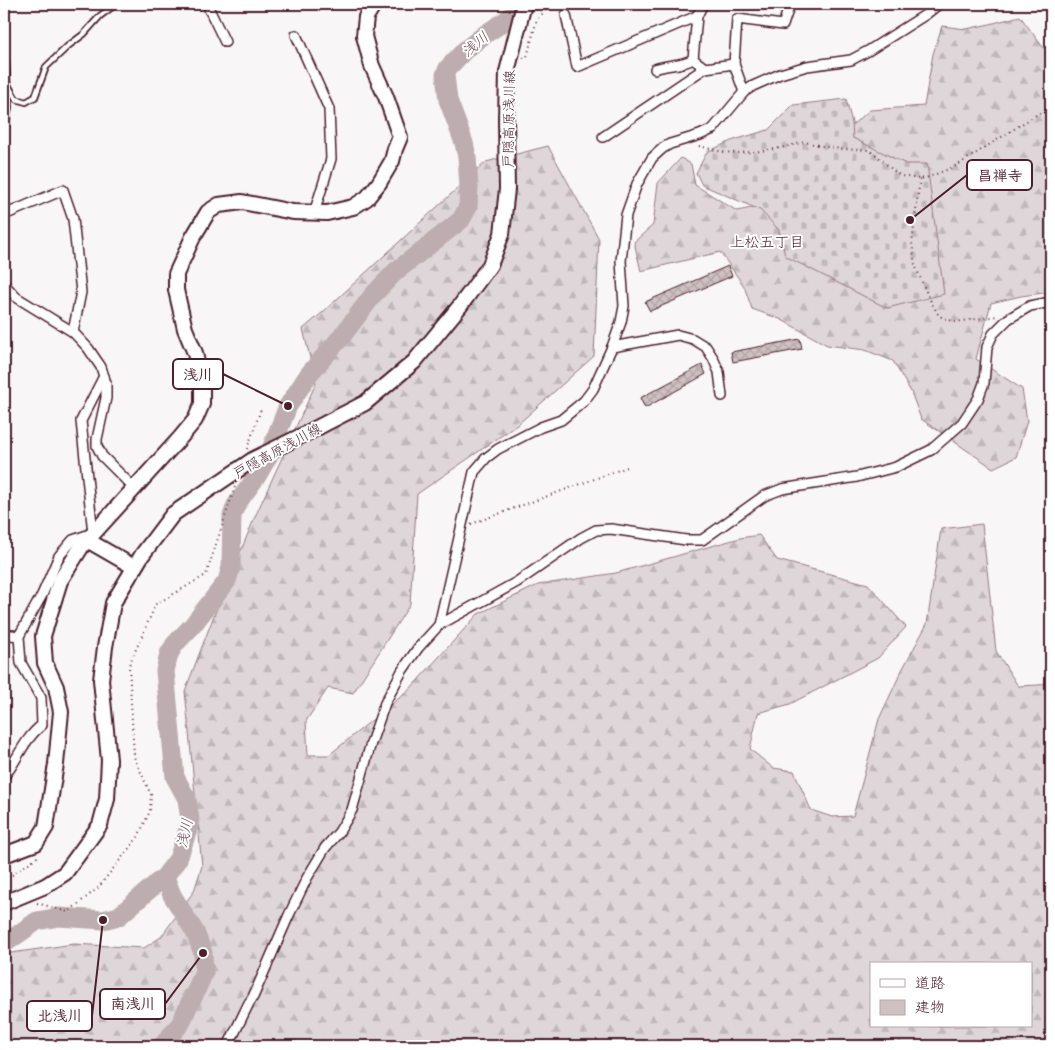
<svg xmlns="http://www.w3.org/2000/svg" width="1055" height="1050" font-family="'Patrick Hand','Klee One',sans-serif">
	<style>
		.forest { fill: url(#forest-firs); stroke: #947a82; fill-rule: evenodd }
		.cemetery { fill: url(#cemetery-stones); stroke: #947a82 }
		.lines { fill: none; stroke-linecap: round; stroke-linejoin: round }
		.river { stroke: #bdadb0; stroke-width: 19 }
		.building { fill: url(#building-cross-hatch); stroke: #4a1f2b }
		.lane-casing { stroke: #4a1f2b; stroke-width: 8 }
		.street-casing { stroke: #4a1f2b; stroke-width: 12 }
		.secondary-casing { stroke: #4a1f2b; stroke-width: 18 }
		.path { stroke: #4a1f2b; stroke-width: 2; stroke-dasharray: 1 4; stroke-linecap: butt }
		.lane { stroke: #fff; stroke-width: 4.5 }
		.street { stroke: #fff; stroke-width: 9 }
		.secondary { stroke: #fff; stroke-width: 14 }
		.secondary-bridge-casing { stroke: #4a1f2b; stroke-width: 18; stroke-linecap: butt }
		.secondary-bridge { stroke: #fff; stroke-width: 14 }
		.labels { text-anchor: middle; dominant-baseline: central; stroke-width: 4; stroke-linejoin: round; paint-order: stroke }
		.street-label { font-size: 14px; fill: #4a1f2b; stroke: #fff }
		.water-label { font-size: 15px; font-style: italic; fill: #72515a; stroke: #fff }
		.neighbourhood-label { font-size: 15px; fill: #4a1f2b; stroke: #fff }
		.leader { fill: none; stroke: #4a1f2b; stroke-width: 2 }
		.callout-dot { fill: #4a1f2b; stroke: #fff; stroke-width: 2 }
		.callout { fill: #fff; stroke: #4a1f2b; stroke-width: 2 }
		.callout-label { font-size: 15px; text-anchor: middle; font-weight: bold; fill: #4a1f2b }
	</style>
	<defs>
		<pattern id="forest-firs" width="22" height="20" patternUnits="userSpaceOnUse" patternTransform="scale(1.25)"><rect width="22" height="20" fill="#ded6d9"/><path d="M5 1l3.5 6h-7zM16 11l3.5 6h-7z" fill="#c0b7ba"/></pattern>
		<pattern id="cemetery-stones" width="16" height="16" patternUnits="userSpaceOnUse" patternTransform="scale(1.25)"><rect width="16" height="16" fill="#ded6d9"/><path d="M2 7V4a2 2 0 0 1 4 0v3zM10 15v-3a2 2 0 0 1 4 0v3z" fill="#c0b7ba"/></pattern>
		<pattern id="building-cross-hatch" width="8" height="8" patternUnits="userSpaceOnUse" patternTransform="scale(1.25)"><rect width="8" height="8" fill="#cdc1c4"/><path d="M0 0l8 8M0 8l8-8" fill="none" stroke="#b2a5a9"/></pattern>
	</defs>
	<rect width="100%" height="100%" fill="#f8f6f7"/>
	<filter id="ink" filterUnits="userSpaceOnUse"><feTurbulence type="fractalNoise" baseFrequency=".02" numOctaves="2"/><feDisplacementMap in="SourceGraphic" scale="10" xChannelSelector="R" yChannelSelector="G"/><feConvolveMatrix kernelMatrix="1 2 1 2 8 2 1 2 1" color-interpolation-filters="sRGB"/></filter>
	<g filter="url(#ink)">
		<g class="forest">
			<polygon points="1020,16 1042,46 1051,55 1051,292 1021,296 991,303 976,359 1022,389 1027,421 1016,457 993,468 921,419 911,392 893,361 865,350 827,345 780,319 752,309 744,286 720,252 641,271 634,242 653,225 658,183 681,158 691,164 695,185 737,211 761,206 797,171 870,110 924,106 933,54 942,26 966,29 990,24"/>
			<path d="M548,146l51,93 -5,117 -77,69 -100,69 -7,110 -57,89 -25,-5 -22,33 2,34h21l80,-65 69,-76 60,-29 78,-12 124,-35 19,-3 18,25 91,24 38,43 -28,31 -88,46 -32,9 -8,36 23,19 21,3 17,39 21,7 21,-1 26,-97 23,-49 25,-46 14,-95 41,-5 14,127 22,35 21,-1 12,-3v364h-1047v-92l70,-10 70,4 17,-11 33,-46 8,-25 -17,-175 28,-73 41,-99 62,-136 -13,-54 20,-17 163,-150zM871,964h160v62h-160z"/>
		</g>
		<polygon class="cemetery" points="846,99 852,123 853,138 906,164 927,164 944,294 887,308 785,256 779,230 760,210 702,185 696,173 707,152 731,141 768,130 793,105"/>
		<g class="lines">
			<g class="river">
				<polyline points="4,944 37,921 59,917 103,920 119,916 158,882 162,880 178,859 188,830 190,820 187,799 175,777 165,671 169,654 175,644 192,626 227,581 231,567 232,516 236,505 257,476 268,457 288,406 309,374 342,336 373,295 395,272 461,220 468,207 469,187 467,157 464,143 448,100 445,75 448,68 465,50 484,35 505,21 526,4"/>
				<polyline points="162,1046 181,1023 190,1002 191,1001 195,993 204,972 203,953 195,932 172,895 165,877"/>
			</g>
		</g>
		<g class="building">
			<polygon points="728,266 732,276 650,311 645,302"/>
			<polygon points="800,339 802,349 733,362 731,352"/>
			<polygon points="702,365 706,374 645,408 640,398"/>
		</g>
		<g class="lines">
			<g class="lane-casing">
				<polyline id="lane" points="7,83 16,99 26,102 35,97 46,67 68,46 84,34 100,16 116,4"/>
			</g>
			<g class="street-casing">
				<g id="street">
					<polyline points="210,4 209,9 225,42"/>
					<polyline points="703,4 697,16 693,59 705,68"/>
					<polyline points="566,15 577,67 697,16"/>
					<polyline points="296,35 329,109 331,159 314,213"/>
					<polyline points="4,63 7,107 4,126"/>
					<polyline points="734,64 737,19 783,25 790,4"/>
					<path d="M655,69c12,-5 27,-3 38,-10"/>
					<polyline points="603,137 705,68 734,64 744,92"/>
					<polyline points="4,215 63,190 73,219 81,292 73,332"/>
					<polyline points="4,284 16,297 73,332 88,348 101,367 106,383 106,398 97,439 97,446 102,456 134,488"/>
					<polyline points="612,347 678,335 693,339 706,347 713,358 719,372 722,396"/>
					<polyline points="439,625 517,582 581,538 596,530 611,529 686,540 702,540 764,496 782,489 857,477 896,467 931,450 962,423 978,399 984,383 987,347 993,334 1008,319 1030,306 1051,302"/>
					<polyline points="4,634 19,636"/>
					<path d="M4,774h2c12,-16 19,-36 36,-49l-1,-27 -20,-35 -2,-27 23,-41 17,-39 14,-16 20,-7 -12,-112 23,-45"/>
					<polyline points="228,1046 249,1003 253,997 289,915 307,878 325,848 339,832 352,810 371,743 385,703 402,671 418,648 439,625 474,472 486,458 498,449 541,427 561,420 584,401 593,389 612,347 621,322 624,306 621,261 626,215 637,184 652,158 663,148 670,144 700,135 713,129 744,92 753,86 780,74 807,66 851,60 868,51 925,15 939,4"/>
				</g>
			</g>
			<g class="secondary-casing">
				<g id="secondary">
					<polyline points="305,434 365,403 414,362 460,306 490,265 502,234 507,189 506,120 507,72 524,4"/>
					<polyline points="87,540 134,567"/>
					<polyline points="4,855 36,843 46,827 56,764 61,712 56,687 45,663 43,636 60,581 82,546 180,438 195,420 202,404 202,388 195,353 185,329 176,290 176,274 193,237 208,212 219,205 242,202 293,212 327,213 353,207 367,198 379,183 392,161 395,149 400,137 386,97 372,66 364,36 366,17 374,4"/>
					<polyline points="45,886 65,873 100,825 107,799 109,760 101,680 105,647 113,603 142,555 173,514"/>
				</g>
			</g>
			<g class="path">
				<path d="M591,4c7,1 13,2 20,0"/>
				<polyline points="523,58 527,57 537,19 545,11 565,4"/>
				<polyline points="699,146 722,152 736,153 754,152 775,149 805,142 822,146 841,149 867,150 874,153 895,172 901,176 920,179 929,177 956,166 1036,115 1042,112 1051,112"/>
				<polyline points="920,179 912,243 915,265 928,296 939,316 955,322 998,316"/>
				<polyline points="247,449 261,409"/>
				<polyline points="471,524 630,466"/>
				<polyline points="4,881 37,857 37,856"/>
				<polyline points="37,903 68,912 98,888 138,837 150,811 151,795 134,757 129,665 156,604 206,575 235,487"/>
			</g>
			<use href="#lane" class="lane"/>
			<use href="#street" class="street"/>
			<use href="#secondary" class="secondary"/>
			<g class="secondary-bridge-casing">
				<g id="secondary-bridge">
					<polyline points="173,514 254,459 305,434"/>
					<polyline points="4,903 45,886"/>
				</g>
			</g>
			<use href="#secondary-bridge" class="secondary-bridge"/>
		</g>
	</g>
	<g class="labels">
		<g class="street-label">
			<text transform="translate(508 119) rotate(-89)">戸隠高原浅川線</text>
			<text transform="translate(277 450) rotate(-29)">戸隠高原浅川線</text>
		</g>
		<g class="water-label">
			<text transform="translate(475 44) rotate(-41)">浅川</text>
			<text transform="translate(184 833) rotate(-78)">浅川</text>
		</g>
		<g class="neighbourhood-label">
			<text x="767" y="241">上松五丁目</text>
		</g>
	</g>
	<path class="leader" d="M910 220L967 175M288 406L223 374M203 953L165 1004M103 920L92 1016"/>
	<g class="callout-dot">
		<circle cx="910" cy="220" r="5"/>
		<circle cx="288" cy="406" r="5"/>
		<circle cx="203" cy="953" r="5"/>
		<circle cx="103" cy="920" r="5"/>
	</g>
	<g class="callout">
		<rect x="967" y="160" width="65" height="30" rx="5"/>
		<rect x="173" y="359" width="50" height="30" rx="5"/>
		<rect x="100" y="989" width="65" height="30" rx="5"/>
		<rect x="27" y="1001" width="65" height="30" rx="5"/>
	</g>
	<g class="callout-label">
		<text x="1000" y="181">昌禅寺</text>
		<text x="198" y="380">浅川</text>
		<text x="133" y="1009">南浅川</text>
		<text x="60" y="1021">北浅川</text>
	</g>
	<rect width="1055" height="1050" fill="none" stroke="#fff" stroke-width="20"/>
	<rect x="10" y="10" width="1035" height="1030" fill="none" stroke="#4a1f2b" stroke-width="2" filter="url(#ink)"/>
	<rect x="870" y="962" width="162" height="65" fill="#ffffff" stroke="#b7a5aa"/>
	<rect x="880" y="979" width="25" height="8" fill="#ffffff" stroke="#b7a5aa"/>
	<text x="915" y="988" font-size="15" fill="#4a1f2b">道路</text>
	<rect x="880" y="1000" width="25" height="15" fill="#cdc1c4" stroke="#b7a5aa"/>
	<text x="915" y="1012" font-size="15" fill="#4a1f2b">建物</text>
</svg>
